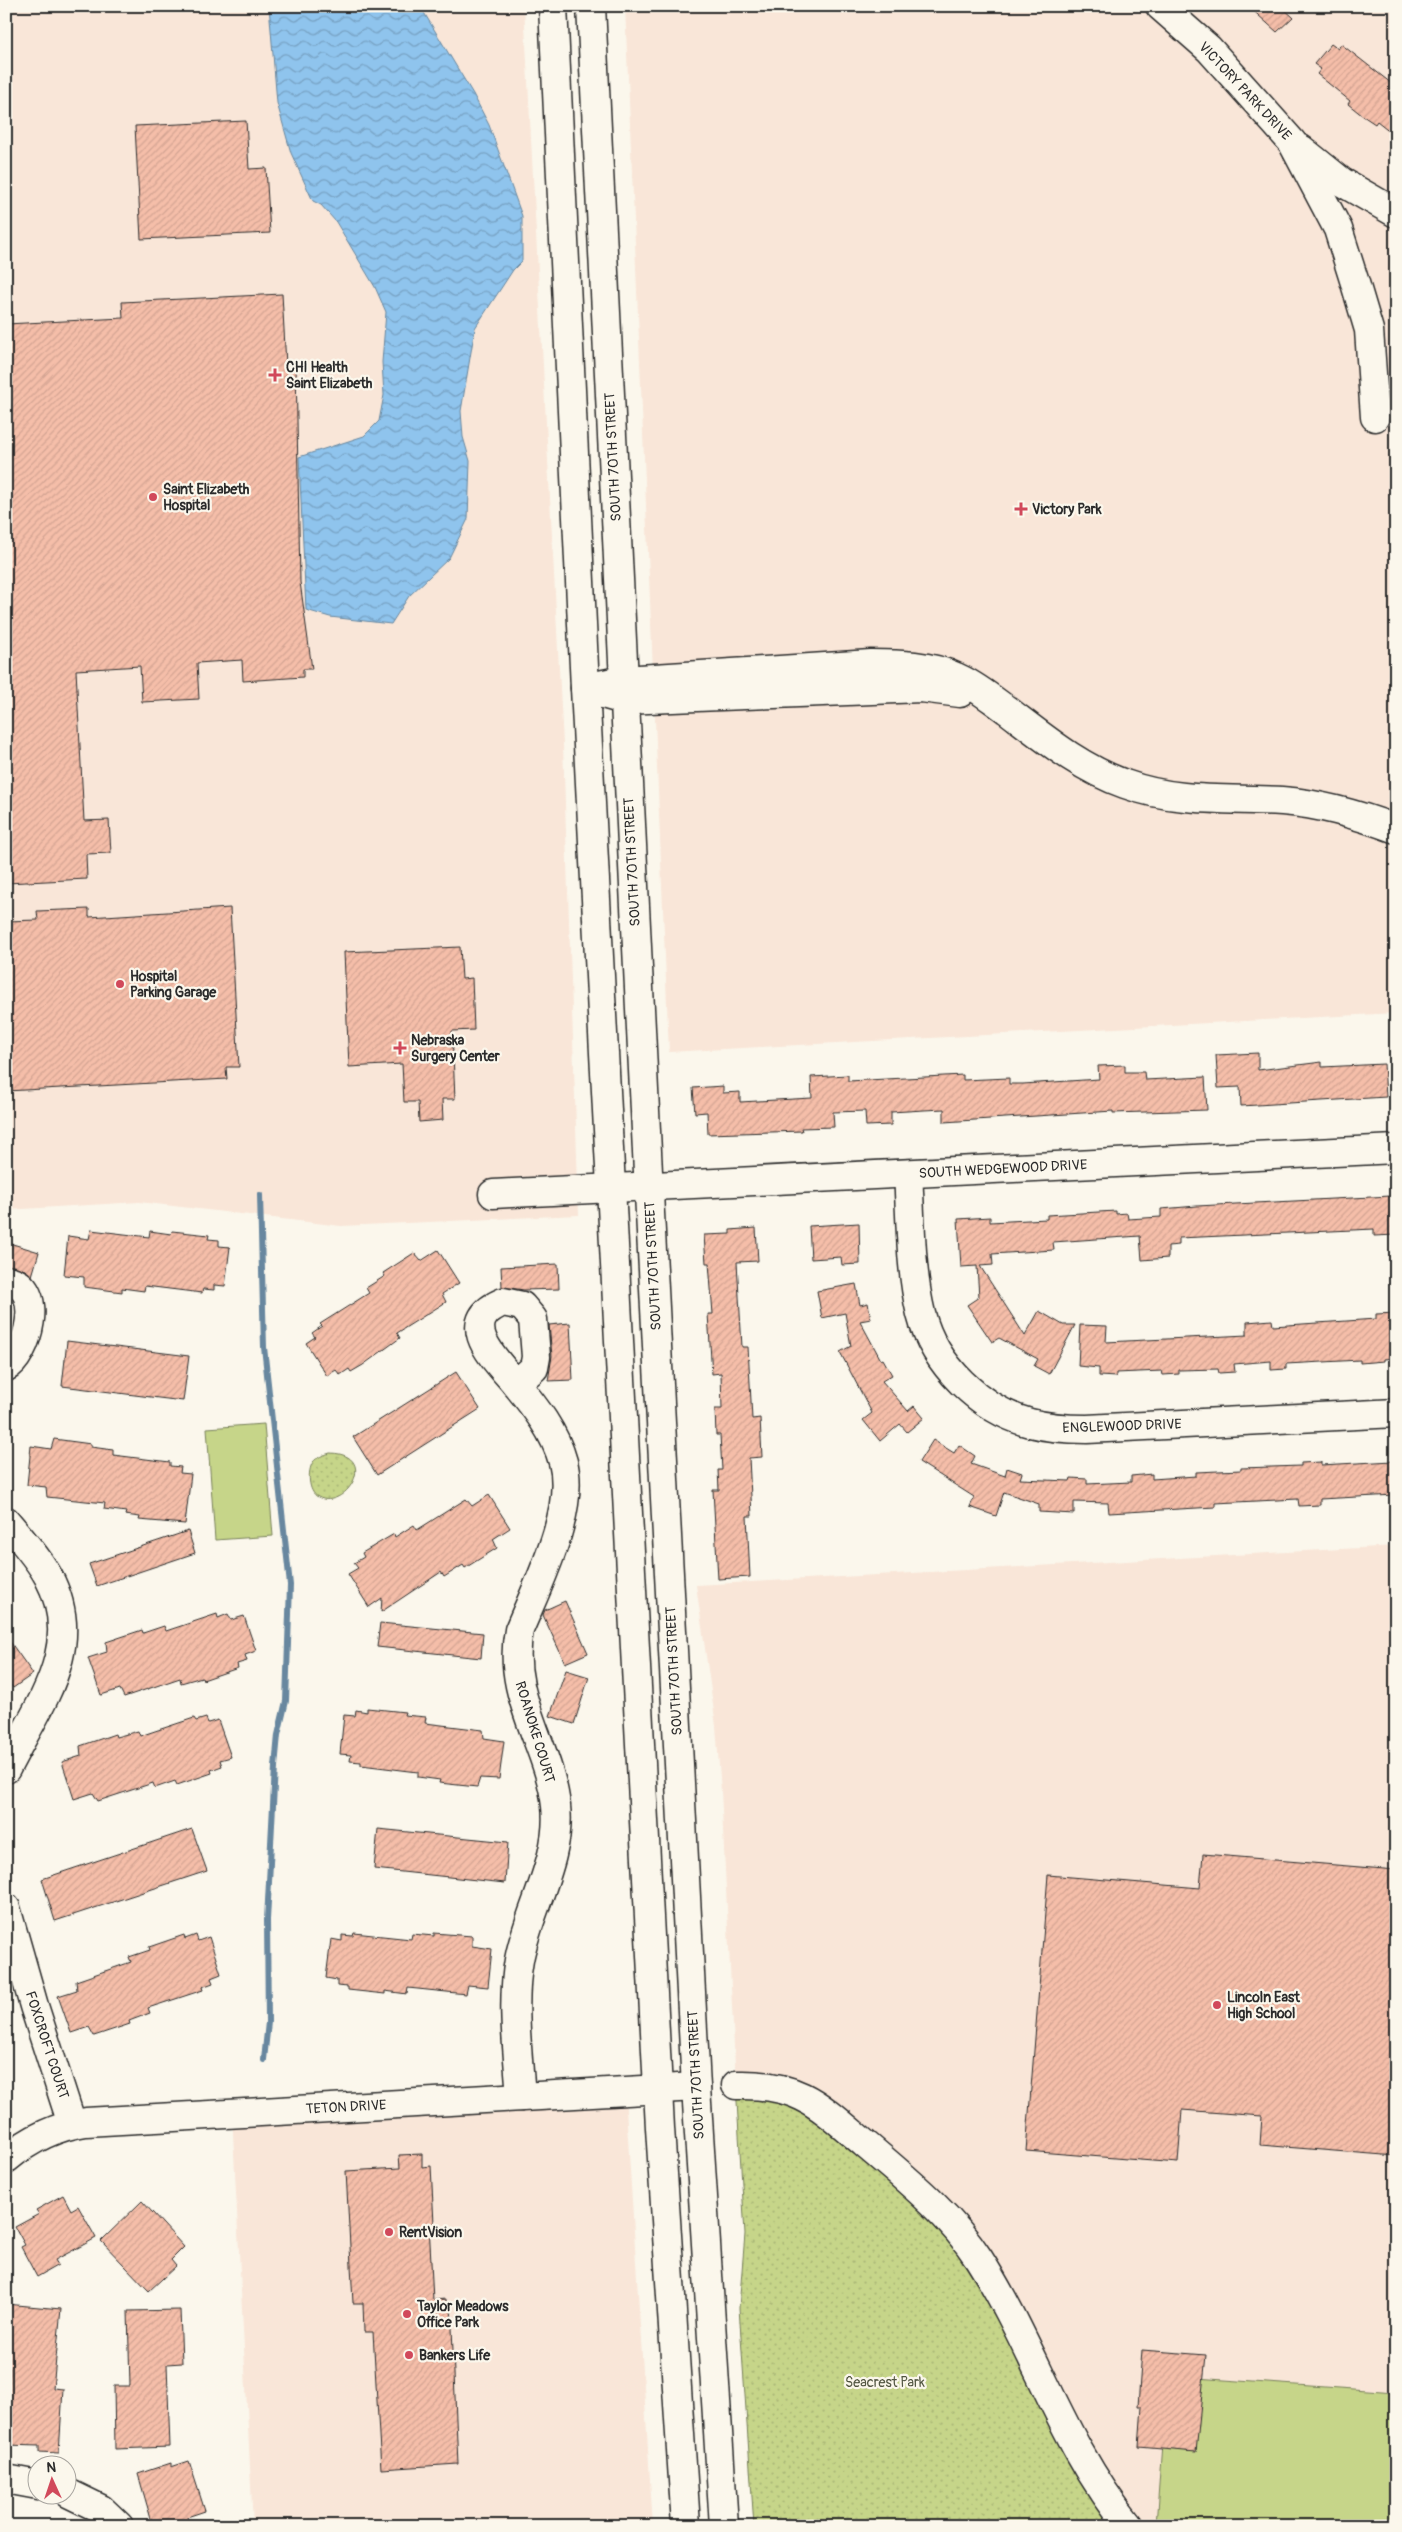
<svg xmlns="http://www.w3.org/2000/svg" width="1402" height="2532" font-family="Pangolin,sans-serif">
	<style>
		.built { fill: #f9e6d8 }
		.grass { fill: url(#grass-dots); stroke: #78805a }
		.pitch { fill: #c6d589; stroke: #78805a }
		.water { fill: url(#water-waves); stroke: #67879f }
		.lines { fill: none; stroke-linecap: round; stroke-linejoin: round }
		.stream { stroke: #67879f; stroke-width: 6 }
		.building { fill: url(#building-hatch); stroke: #2b2b2b }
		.minor-casing { stroke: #2b2b2b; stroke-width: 31 }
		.major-casing { stroke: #2b2b2b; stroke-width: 31 }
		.minor { stroke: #fbf7ec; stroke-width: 28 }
		.major { stroke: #fbf7ec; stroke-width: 28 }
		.poi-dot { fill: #d1495b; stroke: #fbf7ec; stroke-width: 2 }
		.labels { text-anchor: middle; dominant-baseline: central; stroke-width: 4.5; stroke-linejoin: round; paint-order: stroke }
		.street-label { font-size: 14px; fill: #2b2b2b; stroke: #fbf7ec }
		.poi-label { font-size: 14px; font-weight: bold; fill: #2b2b2b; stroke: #fbf7ec; text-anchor: start }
		.park-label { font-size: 14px; fill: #525642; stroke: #fbf7ec }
	</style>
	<defs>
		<pattern id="grass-dots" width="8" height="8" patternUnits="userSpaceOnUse" patternTransform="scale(1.25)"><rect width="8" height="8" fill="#c6d589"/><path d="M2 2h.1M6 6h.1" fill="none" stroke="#aab776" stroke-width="1.8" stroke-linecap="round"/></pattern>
		<pattern id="water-waves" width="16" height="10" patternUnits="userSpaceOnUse" patternTransform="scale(1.25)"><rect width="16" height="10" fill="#8fc4ed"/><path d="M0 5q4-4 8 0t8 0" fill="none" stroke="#759fc0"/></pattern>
		<pattern id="building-hatch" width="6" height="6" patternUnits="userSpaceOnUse" patternTransform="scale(1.25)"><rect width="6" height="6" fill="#f5bea9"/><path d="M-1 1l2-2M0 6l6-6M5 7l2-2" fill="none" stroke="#d2a392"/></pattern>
	</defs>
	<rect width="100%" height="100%" fill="#fbf7ec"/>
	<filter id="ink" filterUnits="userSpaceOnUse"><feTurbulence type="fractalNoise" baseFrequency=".02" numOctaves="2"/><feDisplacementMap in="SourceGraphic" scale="10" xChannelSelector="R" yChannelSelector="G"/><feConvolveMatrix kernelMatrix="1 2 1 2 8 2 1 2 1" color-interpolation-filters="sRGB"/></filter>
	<g filter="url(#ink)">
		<g class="built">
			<polygon points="6,6 524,6 563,744 579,1215 341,1226 139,1202 6,1210"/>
			<polygon points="625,6 1396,6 1396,1013 669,1052"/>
			<polygon points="1396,1546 1396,2526 1129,2526 736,2085 721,1791 716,1726 696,1585"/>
			<polygon points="625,2092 653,2526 253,2526 232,2114"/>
		</g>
		<g class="grass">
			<path d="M330,1453c51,1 15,59 -12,44 -10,-5 -11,-26 -5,-35 4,-5 11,-7 17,-9z"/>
			<polygon points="736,2085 779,2087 949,2220 1129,2526 754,2526 739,2308 745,2234"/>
		</g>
		<g class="pitch">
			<polygon points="264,1424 273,1536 215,1540 207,1428"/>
			<polygon points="1167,2376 1396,2392 1396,2526 1156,2525"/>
		</g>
		<polygon class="water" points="269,6 420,6 473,94 489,125 522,216 522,261 513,270 475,328 461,411 463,437 470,461 468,519 449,558 409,596 391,624 330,617 306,610 299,457 364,436 379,421 384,395 382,362 386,312 375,287 336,222 321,205 313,201 291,153 277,103"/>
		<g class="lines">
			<polyline class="stream" points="260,1195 264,1347 290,1585 286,1701 278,1735 275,1767 267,1920 268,2022 264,2060"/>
		</g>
		<g class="building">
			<polygon points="1248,6 1284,6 1283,8 1293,17 1277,32"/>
			<polygon points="1331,44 1338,49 1341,44 1396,87 1396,136 1377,121 1375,124 1363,116 1348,104 1350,101 1317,74 1321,69 1314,64"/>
			<polygon points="246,121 249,169 266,168 270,233 141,239 135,126"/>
			<polygon points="282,294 286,365 296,365 300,582 312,669 303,669 303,677 243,681 242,660 197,663 199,699 142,702 140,666 76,670 84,821 109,820 111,853 86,854 87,879 6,883 6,324 123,318 122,302"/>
			<polygon points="230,908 239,1067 226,1067 227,1079 6,1091 6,921 38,920 37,911 89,909 89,917"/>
			<polygon points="460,947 462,979 472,978 474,1030 452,1031 455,1099 442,1099 443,1120 419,1122 418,1102 404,1102 402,1064 349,1067 344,952"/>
			<polygon points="1258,1053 1258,1070 1322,1062 1322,1067 1384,1064 1386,1097 1241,1106 1240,1087 1218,1088 1216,1055"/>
			<polygon points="1125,1065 1125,1072 1144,1072 1145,1080 1205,1077 1207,1110 1113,1113 1113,1111 944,1122 944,1109 924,1110 891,1112 891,1125 866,1126 865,1111 833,1112 834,1127 801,1128 802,1131 708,1134 707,1112 695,1113 693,1088 723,1086 723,1093 740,1092 740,1102 812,1098 811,1077 848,1075 848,1081 963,1075 963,1080 1009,1078 1009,1084 1023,1084 1099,1079 1098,1066"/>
			<polygon points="1391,1196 1391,1204 1396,1203 1396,1235 1374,1236 1374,1229 1179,1238 1179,1245 1168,1246 1168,1258 1142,1260 1140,1236 1053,1242 1054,1250 992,1254 993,1265 980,1266 1025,1336 1039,1311 1063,1325 1075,1325 1049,1374 1034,1366 1038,1359 999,1338 992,1342 967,1305 979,1297 977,1266 961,1267 958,1219 990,1217 990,1222 1047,1219 1047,1215 1116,1211 1116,1214 1127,1213 1128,1219 1161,1217 1161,1209 1197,1206"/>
			<polygon points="859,1223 860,1264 842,1265 841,1257 811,1259 809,1226"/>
			<polygon points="756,1228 758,1261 737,1262 742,1347 748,1347 752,1419 760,1418 762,1457 749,1458 752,1516 747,1516 750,1577 718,1579 713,1490 719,1490 718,1470 722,1470 720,1435 716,1435 715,1409 722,1409 721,1373 712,1374 708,1314 713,1314 709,1263 706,1263 704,1235 730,1234 730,1230"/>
			<polygon points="91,1230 149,1237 150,1231 171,1234 172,1231 209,1235 208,1239 219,1240 219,1246 230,1247 225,1286 214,1285 214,1290 203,1289 202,1293 145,1286 144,1291 122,1288 122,1292 84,1287 84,1277 64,1275 68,1236 89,1239"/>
			<polygon points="6,1242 39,1252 32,1276 25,1270 6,1265"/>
			<polygon points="438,1250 459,1283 442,1294 446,1302 397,1333 400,1338 363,1365 351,1372 349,1369 340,1375 336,1370 327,1376 306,1343 315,1337 312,1333 322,1326 320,1324 369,1293 366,1288 385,1276 383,1273 414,1253 421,1261"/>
			<polygon points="558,1264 559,1289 524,1290 502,1287 501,1267"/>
			<polygon points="856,1284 860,1305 868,1303 871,1319 860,1321 881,1360 883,1359 892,1375 882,1381 908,1411 914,1406 924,1418 907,1432 900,1424 880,1441 863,1420 872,1413 840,1352 851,1346 845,1313 822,1318 817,1291"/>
			<polygon points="1396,1313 1396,1358 1384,1359 1384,1361 1360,1363 1360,1360 1286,1364 1286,1369 1271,1370 1271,1361 1234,1364 1235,1372 1219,1373 1218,1369 1179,1370 1179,1374 1163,1375 1162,1371 1116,1373 1116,1377 1099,1376 1099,1368 1078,1366 1080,1325 1107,1326 1106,1342 1247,1335 1247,1322 1272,1320 1273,1326 1376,1319 1376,1314"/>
			<polygon points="570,1323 573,1380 548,1381 552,1356 549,1325"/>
			<polygon points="67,1341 189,1356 183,1401 62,1386"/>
			<polygon points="456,1372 480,1409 377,1475 353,1437"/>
			<polygon points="54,1439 91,1444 91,1447 113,1450 113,1455 170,1462 170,1466 181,1467 180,1473 191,1474 185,1524 139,1520 140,1517 125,1515 126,1512 104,1509 105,1503 47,1497 46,1487 27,1485 31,1446 51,1449"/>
			<polygon points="933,1440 954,1453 959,1445 975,1456 971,1464 1005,1476 1007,1468 1022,1473 1020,1479 1070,1481 1071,1478 1087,1479 1087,1484 1131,1482 1131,1476 1152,1474 1152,1479 1196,1476 1196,1472 1241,1470 1241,1468 1301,1466 1301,1463 1321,1462 1321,1465 1393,1461 1395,1495 1320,1499 1320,1505 1299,1506 1298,1499 1215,1503 1215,1507 1109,1513 1108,1503 1074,1502 1074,1514 1039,1512 1039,1504 1004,1492 996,1516 970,1507 974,1497 919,1462"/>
			<polygon points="489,1495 510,1528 493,1539 497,1548 465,1568 463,1565 444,1577 441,1572 381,1612 382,1598 369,1607 348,1574 358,1568 354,1563 364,1557 362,1553 394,1534 395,1537 414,1525 417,1530 466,1499 472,1506"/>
			<polygon points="188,1531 195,1553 97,1586 89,1564"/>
			<polygon points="565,1601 588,1653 565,1663 543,1615 545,1610"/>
			<polygon points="217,1614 218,1618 228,1614 231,1620 244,1616 256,1651 245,1655 247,1661 237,1664 238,1668 203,1680 202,1677 181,1683 180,1678 124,1697 120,1689 101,1695 88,1658 107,1652 106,1642 142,1630 143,1633 164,1626 166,1631"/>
			<polygon points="380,1623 483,1633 481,1658 377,1647"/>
			<polygon points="6,1636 33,1674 13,1688 6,1678"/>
			<polygon points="566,1670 589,1677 574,1724 550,1716"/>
			<polygon points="367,1708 405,1712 404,1715 426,1717 425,1723 483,1730 484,1738 504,1741 499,1779 480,1778 477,1787 439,1783 440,1780 418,1777 418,1772 361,1765 361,1762 350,1761 351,1755 340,1754 344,1715 355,1716 356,1710 367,1712"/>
			<polygon points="194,1718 196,1721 206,1718 208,1723 218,1720 231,1757 220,1760 222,1766 211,1770 212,1773 177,1785 175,1781 155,1788 153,1783 98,1801 93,1793 74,1799 62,1762 81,1756 80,1746 115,1734 116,1737 138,1731 140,1736"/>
			<polygon points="192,1829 207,1871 55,1921 42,1879"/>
			<polygon points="378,1829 508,1842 505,1883 374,1869"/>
			<polygon points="1203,1854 1396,1870 1396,2156 1260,2145 1262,2116 1182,2110 1178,2163 1026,2151 1048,1875 1200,1888"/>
			<polygon points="354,1933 411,1939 412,1934 434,1936 434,1933 472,1936 472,1946 492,1949 488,1987 468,1985 466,1994 408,1988 407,1994 385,1991 385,1994 348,1990 348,1987 337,1986 337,1980 326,1978 331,1939 342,1941 342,1935 353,1936"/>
			<polygon points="184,1935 185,1939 196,1935 198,1941 209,1937 221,1974 211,1978 213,1983 202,1987 203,1990 148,2008 150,2013 129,2021 130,2024 94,2036 89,2027 71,2033 58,1996 77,1990 76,1981 131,1962 129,1957 150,1950 149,1947"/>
			<polygon points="422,2154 422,2167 431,2166 434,2224 429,2224 433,2300 446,2299 446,2305 451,2305 458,2464 381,2469 373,2332 364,2332 363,2303 353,2303 346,2171 400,2168 399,2155"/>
			<polygon points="63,2195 71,2210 78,2206 96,2238 55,2260 58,2265 37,2277 21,2247 25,2245 15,2227 39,2214 36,2210"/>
			<polygon points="142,2201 184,2247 171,2260 176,2266 149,2291 101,2241"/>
			<polygon points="6,2304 61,2309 53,2388 63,2389 59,2453 39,2452 39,2446 6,2445 10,2368 6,2368"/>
			<polygon points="180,2310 182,2363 167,2364 170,2447 115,2449 114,2386 130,2386 128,2311"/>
			<polygon points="1142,2350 1206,2355 1196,2452 1139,2447 1142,2406 1138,2406"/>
			<polygon points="189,2461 205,2511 187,2517 190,2526 153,2526 138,2474 171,2463 171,2467"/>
		</g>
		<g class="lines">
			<g class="minor-casing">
				<g id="minor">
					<polyline points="1160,6 1209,49 1292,142 1338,229 1355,283 1369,330 1375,417"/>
					<polyline points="1301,149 1342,182 1396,213"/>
					<path d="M585,688l38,-8 248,-16c28,0 59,1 85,13 19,8 34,21 51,33 37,28 73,58 118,74 52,19 103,14 157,17 39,3 77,14 114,28"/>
					<polyline points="603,694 624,700 921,688 960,693"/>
					<path d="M908,1174c3,46 2,95 13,140 13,51 60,96 109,109 19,5 37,6 57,6l309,-16"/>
					<polyline points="493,1194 1396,1149"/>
					<path d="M6,1280c43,5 20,78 0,87"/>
					<path d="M503,1302l19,4 11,13 3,38 -2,11 -18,16c-20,-24 -62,-62 -13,-82z"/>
					<path d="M516,1384c19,23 39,48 47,78 13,49 -25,122 -44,168 -13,66 30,114 37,176 6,53 -28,104 -37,154 -8,44 -1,93 2,137"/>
					<path d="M6,1521c15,18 31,35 42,55 39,72 -11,130 -42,193"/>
					<polyline points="6,1908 34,2006 72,2124"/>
					<path d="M736,2085c63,-2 83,20 129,59 40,34 85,70 114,115 55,86 84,187 150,267"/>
					<path d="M6,2159c23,-19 51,-33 80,-37l610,-35"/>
					<polyline points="6,2479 38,2485"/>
					<polyline points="68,2493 101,2509 119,2526"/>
				</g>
			</g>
			<g class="major-casing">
				<g id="major">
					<polyline points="553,6 585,688 660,2128 686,2526"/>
					<polyline points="591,6 650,1213 696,2087 724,2526"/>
				</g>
			</g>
			<use href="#minor" class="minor"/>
			<use href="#major" class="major"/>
		</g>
	</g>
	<g class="poi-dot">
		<path d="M272.5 367.5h5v5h5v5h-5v5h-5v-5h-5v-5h5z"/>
		<circle cx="153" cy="497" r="5"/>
		<path d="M1018.5 501.5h5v5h5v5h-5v5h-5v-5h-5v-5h5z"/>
		<circle cx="120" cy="984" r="5"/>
		<path d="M397.5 1040.5h5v5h5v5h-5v5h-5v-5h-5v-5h5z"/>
		<circle cx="1217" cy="2005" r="5"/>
		<circle cx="389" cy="2232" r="5"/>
		<circle cx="407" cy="2314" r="5"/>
		<circle cx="409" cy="2355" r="5"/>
	</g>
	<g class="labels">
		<g class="street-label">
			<text transform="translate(1245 91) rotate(47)">VICTORY PARK DRIVE</text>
			<text transform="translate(613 457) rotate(-93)">SOUTH 70TH STREET</text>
			<text transform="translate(632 862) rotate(-93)">SOUTH 70TH STREET</text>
			<text transform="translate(1003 1169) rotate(-3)">SOUTH WEDGEWOOD DRIVE</text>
			<text transform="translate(653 1266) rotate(-93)">SOUTH 70TH STREET</text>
			<text transform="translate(1122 1426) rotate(-2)">ENGLEWOOD DRIVE</text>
			<text transform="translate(674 1671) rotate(-93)">SOUTH 70TH STREET</text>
			<text transform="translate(535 1732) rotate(73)">ROANOKE COURT</text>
			<text transform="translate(47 2045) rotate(72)">FOXCROFT COURT</text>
			<text transform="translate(696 2075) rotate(-93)">SOUTH 70TH STREET</text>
			<text transform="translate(346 2107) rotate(-3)">TETON DRIVE</text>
		</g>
		<g class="poi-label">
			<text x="286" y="367">CHI Health<tspan x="286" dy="16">Saint Elizabeth</tspan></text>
			<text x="163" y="489">Saint Elizabeth<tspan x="163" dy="16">Hospital</tspan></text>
			<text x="1032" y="509">Victory Park</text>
			<text x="130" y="976">Hospital<tspan x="130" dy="16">Parking Garage</tspan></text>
			<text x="411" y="1040">Nebraska<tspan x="411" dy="16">Surgery Center</tspan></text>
			<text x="1227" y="1997">Lincoln East<tspan x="1227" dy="16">High School</tspan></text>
			<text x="399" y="2232">RentVision</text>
			<text x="417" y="2306">Taylor Meadows<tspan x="417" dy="16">Office Park</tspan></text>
			<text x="419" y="2355">Bankers Life</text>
		</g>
		<g class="park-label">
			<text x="885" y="2382">Seacrest Park</text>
		</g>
	</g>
	<rect width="1402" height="2532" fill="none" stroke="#fbf7ec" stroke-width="25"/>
	<rect x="12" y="12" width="1377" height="2507" fill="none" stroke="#2b2b2b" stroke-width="2" filter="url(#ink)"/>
	<g transform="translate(52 2480) rotate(357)"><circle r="24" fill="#fbf7ec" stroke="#a8a59f"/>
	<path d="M0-4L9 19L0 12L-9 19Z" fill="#d1495b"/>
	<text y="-8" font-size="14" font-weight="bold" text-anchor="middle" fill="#2b2b2b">N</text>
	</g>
</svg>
